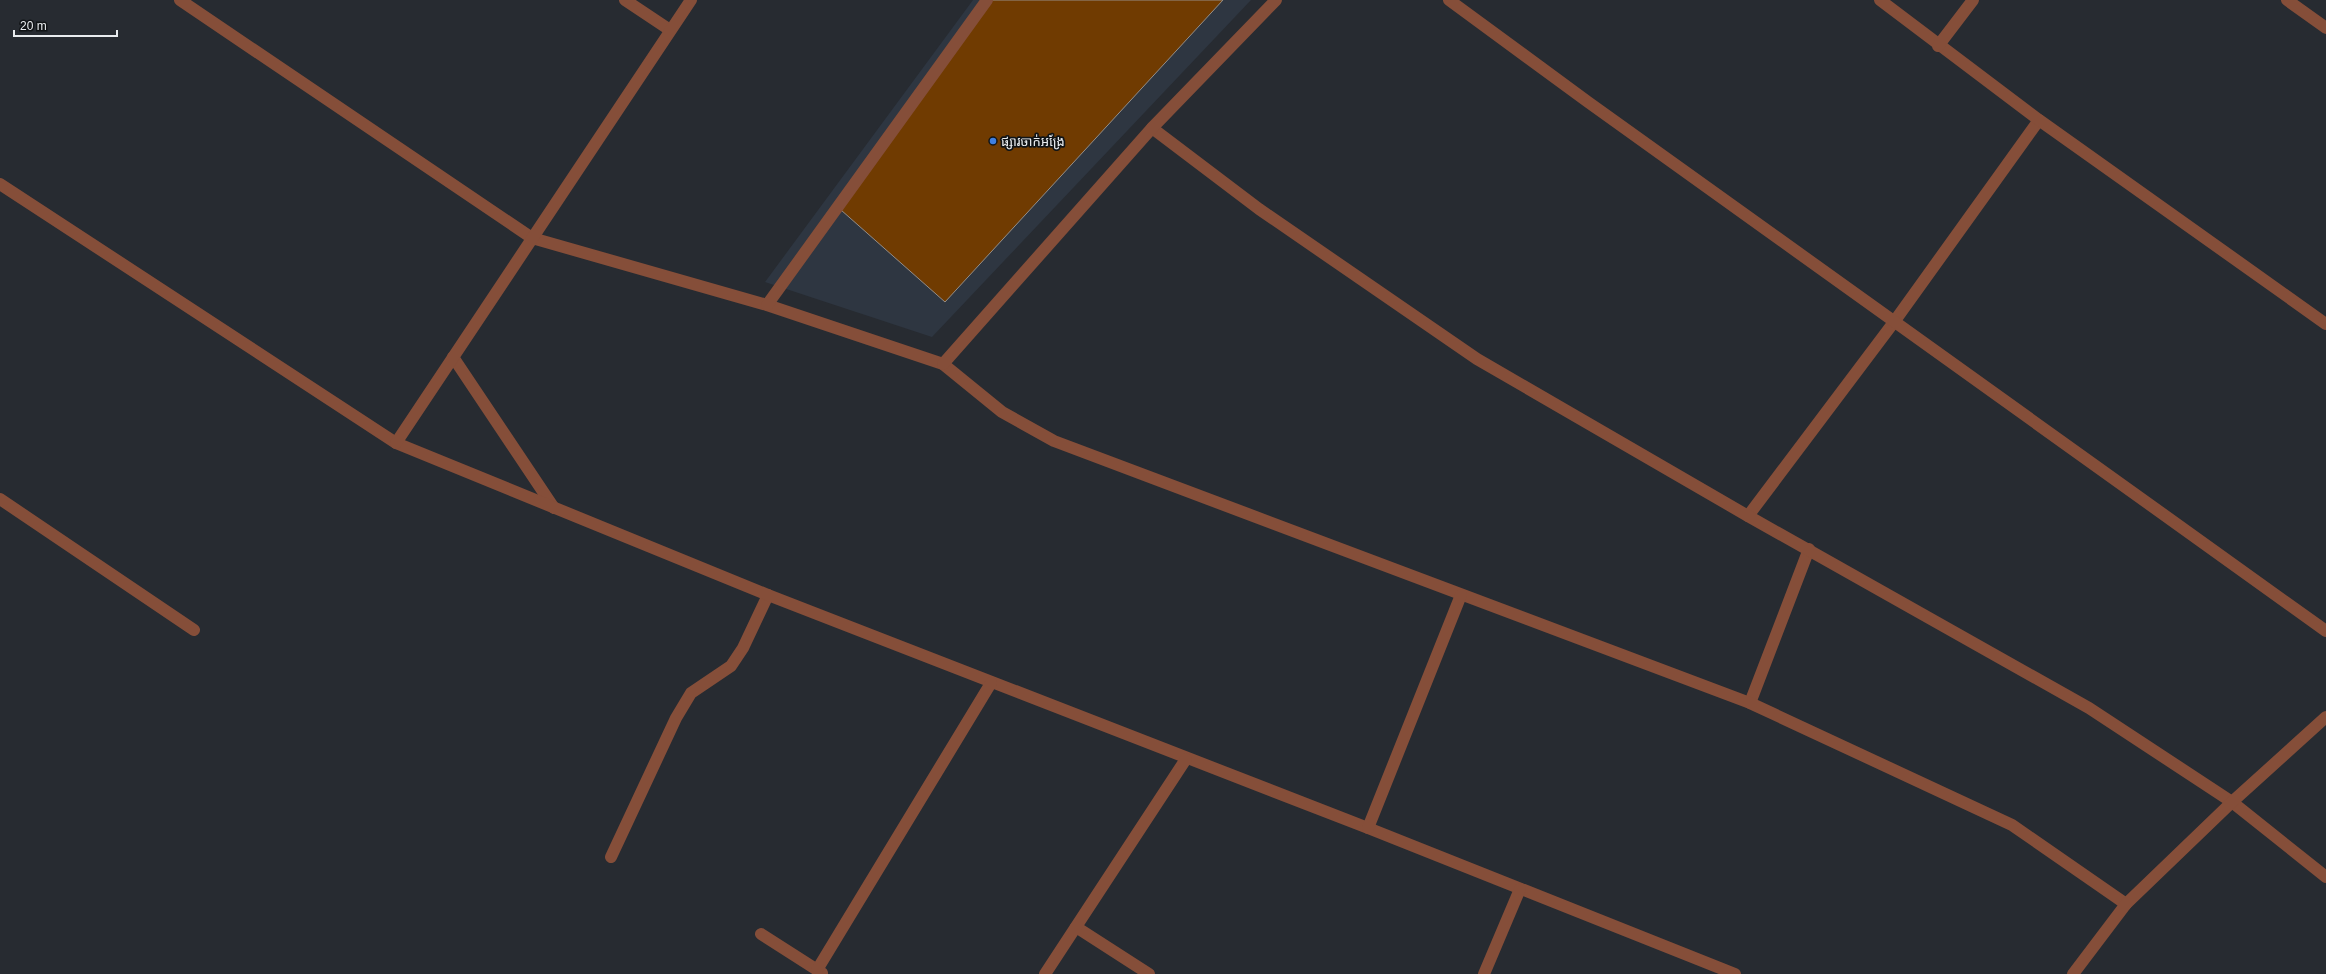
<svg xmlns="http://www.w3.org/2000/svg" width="2326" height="974" font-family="Arial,'Noto Sans Khmer',sans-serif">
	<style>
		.built { fill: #2e3641 }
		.building { fill: #703b01; stroke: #958e88 }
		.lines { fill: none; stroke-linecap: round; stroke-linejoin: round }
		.lane { stroke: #854e39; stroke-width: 12 }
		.street { stroke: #854e39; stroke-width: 12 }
		.shop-dot { fill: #3f7fe0; stroke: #111416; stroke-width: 1.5 }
		.labels { text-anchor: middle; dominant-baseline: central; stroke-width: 3.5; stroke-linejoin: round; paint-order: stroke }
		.poi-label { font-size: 13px; fill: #e9ecef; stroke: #111416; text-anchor: start }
	</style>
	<rect width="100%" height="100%" fill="#272b31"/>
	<polygon class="built" points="973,0 1251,0 932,337 765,282"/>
	<polygon class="building" points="988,0 1223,0 945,302 841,210"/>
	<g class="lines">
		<g class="lane">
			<polyline points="453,357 554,508"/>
			<polyline points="1748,516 1894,322 2039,120"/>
			<polyline points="1750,703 1809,549"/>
			<polyline points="611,857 676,718 691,693 731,666 743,648 768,595"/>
		</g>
		<g class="street">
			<polyline points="180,0 532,238 767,305 943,364 1002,412 1054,441 1750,703 2012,825 2126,904"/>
			<polyline points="625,0 670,30"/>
			<polyline points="1449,0 1588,102 2326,631"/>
			<polyline points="1880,0 2039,120 2326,324"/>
			<polyline points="2287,0 2326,28"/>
			<polyline points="1938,46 1973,0"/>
			<polyline points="1152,128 1259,209 1477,359 1748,516 2089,708 2232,802 2326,877"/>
			<polyline points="0,184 396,443 768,595 1368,828 1735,974"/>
			<polyline points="767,305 987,0"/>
			<polyline points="943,364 1152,128 1276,0"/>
			<polyline points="396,443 691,0"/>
			<polyline points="0,499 194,630"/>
			<polyline points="1368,828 1461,595"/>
			<polyline points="1076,927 1149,974"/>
			<polyline points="761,934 822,973"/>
			<polyline points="817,970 991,683"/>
			<polyline points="1045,974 1186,759"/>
			<polyline points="1484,974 1520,889"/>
			<polyline points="2073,974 2126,904 2232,802 2326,717"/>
		</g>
	</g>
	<circle class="shop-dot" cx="993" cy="141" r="4"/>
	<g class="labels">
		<g class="poi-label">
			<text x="1001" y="141">ផ្សារចាក់អង្រែ</text>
		</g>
	</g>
	<path d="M14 30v6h103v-6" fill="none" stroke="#e9ecef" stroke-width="2"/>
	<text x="20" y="30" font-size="12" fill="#e9ecef" stroke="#111416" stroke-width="3" paint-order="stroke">20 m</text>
</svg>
